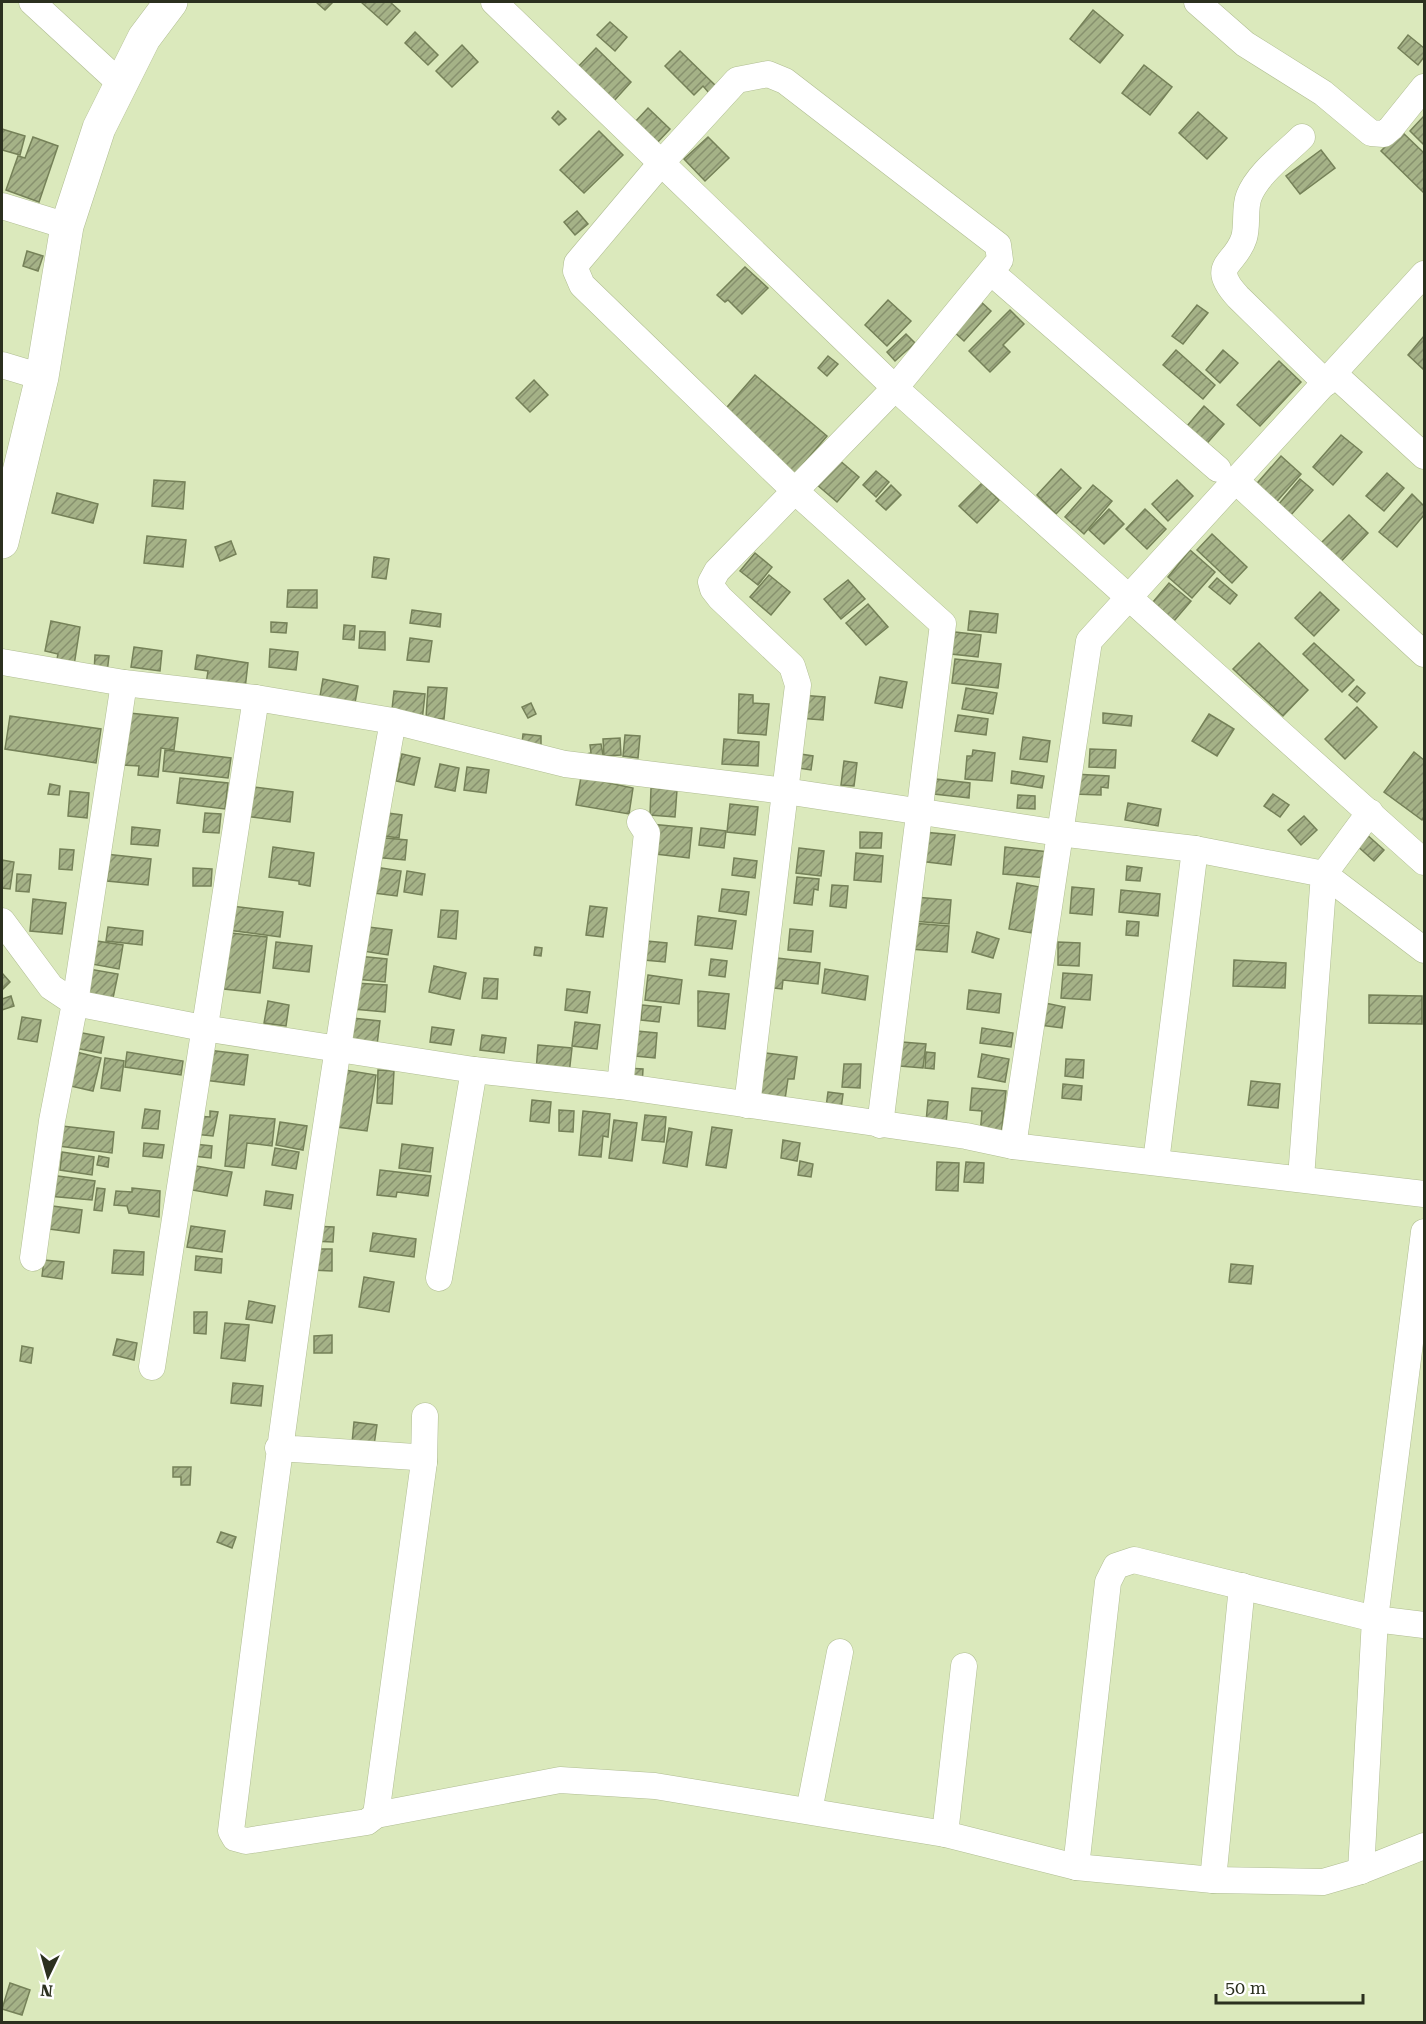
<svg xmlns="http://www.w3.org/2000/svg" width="1426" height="2024" font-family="'Roboto Serif',serif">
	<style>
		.building { fill: url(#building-hatch); stroke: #758158; stroke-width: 1.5 }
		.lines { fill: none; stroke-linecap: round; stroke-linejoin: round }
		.minor-casing { stroke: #b0bd92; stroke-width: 27 }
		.major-casing { stroke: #b0bd92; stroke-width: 34 }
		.minor { stroke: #fff; stroke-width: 26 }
		.major { stroke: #fff; stroke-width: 33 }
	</style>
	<defs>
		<pattern id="building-hatch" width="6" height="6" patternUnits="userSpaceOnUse" patternTransform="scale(1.5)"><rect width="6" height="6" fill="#a5b287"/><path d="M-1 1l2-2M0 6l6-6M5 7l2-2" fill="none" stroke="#87916e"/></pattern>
	</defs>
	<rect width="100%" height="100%" fill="#dbe9bc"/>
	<g class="building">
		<polygon points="316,2 333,2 325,10"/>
		<polygon points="361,2 390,2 400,11 387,25"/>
		<polygon points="1093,10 1123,35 1100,63 1070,39"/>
		<polygon points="610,22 627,37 615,51 597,35"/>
		<polygon points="415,32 438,55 428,65 405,43"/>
		<polygon points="1408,35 1424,48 1424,57 1418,65 1398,48"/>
		<polygon points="462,45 478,62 452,87 436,71"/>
		<polygon points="596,48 631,82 613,102 577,68"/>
		<polygon points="680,51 716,86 709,93 703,86 694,95 665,66"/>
		<polygon points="1144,65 1172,87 1150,115 1122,93"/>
		<polygon points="648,108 670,129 656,144 634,123"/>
		<polygon points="558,111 566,119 559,125 552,118"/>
		<polygon points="1198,112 1227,138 1207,159 1179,133"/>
		<polygon points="1423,117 1424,118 1424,145 1410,131"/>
		<polygon points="2,129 25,136 20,155 2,150"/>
		<polygon points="599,131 623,155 584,193 560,170"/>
		<polygon points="1401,131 1424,153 1424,193 1381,151"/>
		<polygon points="33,137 58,146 39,202 6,190 18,156 25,158"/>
		<polygon points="708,137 729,158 705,181 684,159"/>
		<polygon points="1321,150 1335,168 1300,194 1286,176"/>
		<polygon points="577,211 588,224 575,235 564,222"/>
		<polygon points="27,251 43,256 38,271 23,266"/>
		<polygon points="745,267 768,288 742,314 728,300 725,302 717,295"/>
		<polygon points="888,300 911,321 887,346 865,325"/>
		<polygon points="979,300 991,311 964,341 952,330"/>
		<polygon points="1197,305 1208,313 1183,344 1172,336"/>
		<polygon points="1010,310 1024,324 1003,345 1010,352 990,372 969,351"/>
		<polygon points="906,334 915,343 895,361 887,352"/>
		<polygon points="1424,336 1424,370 1408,355"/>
		<polygon points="1176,350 1215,385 1203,399 1163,365"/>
		<polygon points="1223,350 1238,363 1220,383 1206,370"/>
		<polygon points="828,356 838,364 827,376 818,368"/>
		<polygon points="1279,361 1301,382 1260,426 1237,405"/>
		<polygon points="755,375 827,436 793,476 721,414"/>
		<polygon points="534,380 548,395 530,412 516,398"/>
		<polygon points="1204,406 1224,424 1202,449 1182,432"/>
		<polygon points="1341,435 1362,452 1333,485 1313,467"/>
		<polygon points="1281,456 1301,474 1272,507 1252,489"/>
		<polygon points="838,459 859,477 837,502 816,484"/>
		<polygon points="1061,469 1081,488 1056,514 1037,495"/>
		<polygon points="876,471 889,482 876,497 863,485"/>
		<polygon points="1387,473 1404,488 1384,511 1366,496"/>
		<polygon points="1300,479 1313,490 1290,516 1278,505"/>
		<polygon points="154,480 185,482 183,509 152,506"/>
		<polygon points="1177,480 1193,496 1168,521 1152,504"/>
		<polygon points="982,483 999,500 977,523 959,506"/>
		<polygon points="891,485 901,495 886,510 876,501"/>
		<polygon points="1093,485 1112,501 1084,534 1065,517"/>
		<polygon points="57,493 98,504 93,523 52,513"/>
		<polygon points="1412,494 1424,506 1424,515 1397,547 1379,532"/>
		<polygon points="1109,509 1124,524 1104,544 1089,530"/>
		<polygon points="1145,509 1166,529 1147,549 1126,529"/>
		<polygon points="1349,515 1368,533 1333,570 1313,551"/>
		<polygon points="1212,534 1247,567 1232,583 1197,550"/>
		<polygon points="147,536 186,540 183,567 144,563"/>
		<polygon points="231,541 236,554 220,561 215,547"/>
		<polygon points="1190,550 1215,572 1192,598 1168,577"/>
		<polygon points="755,553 772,567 758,585 740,571"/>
		<polygon points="374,557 389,559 386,579 372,577"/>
		<polygon points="769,575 790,592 771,615 750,597"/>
		<polygon points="1217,578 1237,595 1230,604 1209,587"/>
		<polygon points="848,580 865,599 841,619 824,599"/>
		<polygon points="1169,583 1191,601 1174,621 1153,602"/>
		<polygon points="288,590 317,590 317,608 287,607"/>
		<polygon points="1320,592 1339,610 1314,636 1295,618"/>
		<polygon points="868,604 888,627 866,645 846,623"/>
		<polygon points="412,610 441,614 440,627 410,623"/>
		<polygon points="970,611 998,614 996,633 968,630"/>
		<polygon points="51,621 80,627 73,672 55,669 58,654 45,651"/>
		<polygon points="271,622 287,623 286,633 271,632"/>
		<polygon points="344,625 355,626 354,640 343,639"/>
		<polygon points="360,631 385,632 385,650 359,648"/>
		<polygon points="955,632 981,635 978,657 951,654"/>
		<polygon points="410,638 432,641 429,662 407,660"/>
		<polygon points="1259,643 1308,690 1283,716 1233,669"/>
		<polygon points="1314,643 1354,680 1342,692 1303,654"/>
		<polygon points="134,647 162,651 160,671 131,667"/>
		<polygon points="270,649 298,652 296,670 269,667"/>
		<polygon points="95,655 109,656 107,673 94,672"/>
		<polygon points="197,655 248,663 245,689 206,684 208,671 195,669"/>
		<polygon points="955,659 1001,664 998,688 952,683"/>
		<polygon points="880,677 907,682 902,708 875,703"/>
		<polygon points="323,679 358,686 353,714 318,708"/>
		<polygon points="1357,686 1365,693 1357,702 1349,695"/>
		<polygon points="428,687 447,688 444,719 426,718"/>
		<polygon points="966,688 997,693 993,714 962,709"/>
		<polygon points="394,691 425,694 422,721 391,718"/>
		<polygon points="739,694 753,695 753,703 769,704 766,735 738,733"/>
		<polygon points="800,695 825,697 823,720 798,718"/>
		<polygon points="531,703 536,714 528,718 522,707"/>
		<polygon points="1357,707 1377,727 1345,759 1325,739"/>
		<polygon points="129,713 178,718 174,750 161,748 158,777 138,775 139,766 123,765"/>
		<polygon points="1103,713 1132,716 1131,726 1103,723"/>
		<polygon points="1209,714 1234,729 1217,756 1192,741"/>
		<polygon points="958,715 988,719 986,735 955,731"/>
		<polygon points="10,716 101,729 96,763 5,749"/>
		<polygon points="523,734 541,736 541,745 522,743"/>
		<polygon points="625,735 640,736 638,758 623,756"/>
		<polygon points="1023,737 1050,741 1047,762 1020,759"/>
		<polygon points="620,738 621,755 604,756 603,739"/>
		<polygon points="724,739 759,742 758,766 722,764"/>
		<polygon points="601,744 604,760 582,755 591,753 590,745"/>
		<polygon points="1090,749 1116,750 1115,768 1089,767"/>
		<polygon points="165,750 231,758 228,778 163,771"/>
		<polygon points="973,750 995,753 992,781 965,779 967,756 972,756"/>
		<polygon points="1414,752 1424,760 1424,817 1422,820 1384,792"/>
		<polygon points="794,753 813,756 811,770 791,767"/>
		<polygon points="402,754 420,758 414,785 396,781"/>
		<polygon points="844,761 857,763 854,786 841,785"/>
		<polygon points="440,764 459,768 455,791 435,787"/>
		<polygon points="467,767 489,770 486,793 464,790"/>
		<polygon points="1012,771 1044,776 1042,788 1011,783"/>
		<polygon points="1074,774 1109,776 1108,788 1101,787 1101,795 1073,794"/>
		<polygon points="581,777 633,788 629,814 576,805"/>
		<polygon points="180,778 228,783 225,809 177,803"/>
		<polygon points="936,779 970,783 969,798 934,794"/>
		<polygon points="50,784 60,786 59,795 48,794"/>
		<polygon points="247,786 293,792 290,822 244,816"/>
		<polygon points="651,788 677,790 675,817 650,815"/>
		<polygon points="70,791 89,793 87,818 68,816"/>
		<polygon points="1273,794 1289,805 1280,817 1264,806"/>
		<polygon points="1018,795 1035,796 1035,809 1017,808"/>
		<polygon points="1128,803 1161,809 1158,826 1125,820"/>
		<polygon points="730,804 758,807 755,835 727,832"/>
		<polygon points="380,812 402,815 399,838 377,835"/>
		<polygon points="205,813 221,814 219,833 203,832"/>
		<polygon points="1304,816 1317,830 1301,845 1288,830"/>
		<polygon points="650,824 692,828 689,858 647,853"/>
		<polygon points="132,827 160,830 158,846 131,844"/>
		<polygon points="701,828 726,831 724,848 699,845"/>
		<polygon points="860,832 882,833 881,848 860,848"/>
		<polygon points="923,832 955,835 951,865 919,861"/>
		<polygon points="1365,833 1384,850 1374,861 1355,844"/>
		<polygon points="375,837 407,840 405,860 373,857"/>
		<polygon points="273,847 314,853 310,886 299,884 299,881 269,877"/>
		<polygon points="1005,847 1049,852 1047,878 1003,874"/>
		<polygon points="799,848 824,851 821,876 796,873"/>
		<polygon points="60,849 74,850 72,870 59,869"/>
		<polygon points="856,853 883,856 881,882 854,880"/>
		<polygon points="105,854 151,859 148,885 107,881 109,864"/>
		<polygon points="734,858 757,861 755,878 732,875"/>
		<polygon points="2,860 14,862 10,889 2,888"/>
		<polygon points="369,866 401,871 397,896 366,892"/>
		<polygon points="1127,866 1142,868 1140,881 1126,880"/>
		<polygon points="193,868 212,869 211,886 193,886"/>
		<polygon points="407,871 425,874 422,895 404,892"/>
		<polygon points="17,874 31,875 29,892 16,891"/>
		<polygon points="797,877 819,879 818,890 814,889 812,905 794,903"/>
		<polygon points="1017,883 1040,887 1032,933 1009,929"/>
		<polygon points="832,885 848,886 846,908 830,906"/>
		<polygon points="1072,887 1094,889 1092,915 1070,913"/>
		<polygon points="722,889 749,892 746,915 719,911"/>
		<polygon points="1121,890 1160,894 1158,916 1119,912"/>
		<polygon points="914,897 951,900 949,924 912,921"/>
		<polygon points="33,899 66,903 62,934 30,931"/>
		<polygon points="231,906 283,912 280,937 228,930"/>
		<polygon points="590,906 607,908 603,937 586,935"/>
		<polygon points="441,910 458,911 456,939 438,937"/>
		<polygon points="698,916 736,921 732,949 695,945"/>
		<polygon points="1127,921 1139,922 1138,936 1126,935"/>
		<polygon points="912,923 949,926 947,952 910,949"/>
		<polygon points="360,926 392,930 388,955 356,950"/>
		<polygon points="108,927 143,931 142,945 106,941"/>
		<polygon points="790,929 813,931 811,952 788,950"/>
		<polygon points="977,932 999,939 993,958 972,952"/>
		<polygon points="231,933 267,937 260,993 224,989"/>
		<polygon points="90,940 123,945 119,969 86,963"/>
		<polygon points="647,941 667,943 665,962 644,960"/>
		<polygon points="276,942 312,946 309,972 273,968"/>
		<polygon points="1058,942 1080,943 1079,966 1058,965"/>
		<polygon points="535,947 542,948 541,956 534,955"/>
		<polygon points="358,956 387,959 385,982 356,979"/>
		<polygon points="768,957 820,963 818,984 783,980 782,989 765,987"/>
		<polygon points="711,959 727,961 725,977 709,975"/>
		<polygon points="1234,960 1286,963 1285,988 1233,986"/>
		<polygon points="434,966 466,973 460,999 429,992"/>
		<polygon points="83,968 118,974 113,998 78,991"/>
		<polygon points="825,969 868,976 865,1000 822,993"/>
		<polygon points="2,973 10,982 2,990"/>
		<polygon points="1063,973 1092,975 1090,1000 1061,998"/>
		<polygon points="648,975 682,980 679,1004 645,1000"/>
		<polygon points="484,978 498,979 497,999 482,998"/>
		<polygon points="355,983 387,985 385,1012 353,1009"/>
		<polygon points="567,989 590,992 587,1013 565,1010"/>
		<polygon points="969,990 1001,994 999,1013 967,1009"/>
		<polygon points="698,991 729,994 725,1029 698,1026"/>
		<polygon points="1369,995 1422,996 1422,1024 1369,1023"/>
		<polygon points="11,996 14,1006 2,1010 2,999"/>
		<polygon points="268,1001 289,1005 286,1026 264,1023"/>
		<polygon points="1045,1003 1065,1007 1062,1028 1040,1025"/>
		<polygon points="642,1005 661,1007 659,1022 641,1020"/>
		<polygon points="22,1017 41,1020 37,1042 18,1039"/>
		<polygon points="352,1018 380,1021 377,1045 349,1042"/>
		<polygon points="575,1022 600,1025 597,1049 572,1046"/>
		<polygon points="432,1027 454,1030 451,1045 430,1042"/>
		<polygon points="982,1028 1013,1033 1011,1047 980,1043"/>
		<polygon points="72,1031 104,1037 101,1053 69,1047"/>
		<polygon points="637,1031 657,1033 655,1058 635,1056"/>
		<polygon points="482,1035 506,1038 504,1053 480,1050"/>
		<polygon points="902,1042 926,1044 923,1068 900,1066"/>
		<polygon points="538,1045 572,1048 569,1074 536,1072"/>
		<polygon points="68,1050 101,1058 93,1091 66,1085"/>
		<polygon points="208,1050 248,1055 244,1085 204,1080"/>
		<polygon points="127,1052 183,1061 181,1075 125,1067"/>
		<polygon points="759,1052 797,1057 794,1079 788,1079 784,1106 752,1101"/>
		<polygon points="926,1052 935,1053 934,1069 925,1068"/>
		<polygon points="982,1054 1009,1059 1005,1082 978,1077"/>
		<polygon points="105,1058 124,1061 120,1091 101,1088"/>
		<polygon points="1066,1059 1084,1060 1083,1078 1065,1076"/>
		<polygon points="844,1064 861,1064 860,1088 842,1087"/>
		<polygon points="626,1068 643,1069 642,1086"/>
		<polygon points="345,1070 376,1075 367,1131 337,1127"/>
		<polygon points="378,1070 394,1071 392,1104 377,1103"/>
		<polygon points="1251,1081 1280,1084 1278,1108 1248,1105"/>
		<polygon points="1063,1084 1082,1086 1081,1100 1062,1098"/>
		<polygon points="972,1088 1006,1091 1001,1137 980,1135 982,1111 970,1110"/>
		<polygon points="828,1092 843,1094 840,1117 825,1115"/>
		<polygon points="532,1100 551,1102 549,1123 530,1121"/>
		<polygon points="928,1100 948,1102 946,1124 926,1122"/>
		<polygon points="145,1109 160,1111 158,1129 142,1128"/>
		<polygon points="559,1110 574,1111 573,1132 559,1131"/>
		<polygon points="210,1111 218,1112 213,1136 194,1134 196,1116 210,1117"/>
		<polygon points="583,1111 610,1114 608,1137 603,1136 601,1157 579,1155"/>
		<polygon points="230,1115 275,1119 272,1146 247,1143 244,1168 225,1166"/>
		<polygon points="645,1115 666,1117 664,1142 642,1140"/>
		<polygon points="614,1120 637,1123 632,1161 609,1158"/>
		<polygon points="280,1122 307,1126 303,1150 276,1145"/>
		<polygon points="53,1125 114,1132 112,1153 51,1145"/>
		<polygon points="712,1127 732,1130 726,1168 706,1165"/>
		<polygon points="669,1128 692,1132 687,1167 663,1163"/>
		<polygon points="783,1140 800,1143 797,1161 781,1158"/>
		<polygon points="144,1143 164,1145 162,1158 143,1156"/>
		<polygon points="194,1144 212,1146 211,1158 193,1156"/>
		<polygon points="402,1144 433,1148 430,1172 399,1168"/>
		<polygon points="275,1148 299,1152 296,1169 272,1165"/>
		<polygon points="62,1152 94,1157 92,1175 60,1170"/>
		<polygon points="99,1156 109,1158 108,1167 97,1165"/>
		<polygon points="800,1161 813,1164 811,1177 798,1175"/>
		<polygon points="937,1162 959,1163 958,1191 936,1190"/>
		<polygon points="966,1162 984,1163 983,1183 964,1182"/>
		<polygon points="190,1165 232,1172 227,1196 186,1189"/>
		<polygon points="380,1170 431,1176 428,1196 397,1192 396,1197 377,1195"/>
		<polygon points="50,1175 95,1181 92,1200 48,1196"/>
		<polygon points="97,1188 105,1189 102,1211 94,1210"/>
		<polygon points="132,1188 160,1191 159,1217 129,1213 127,1206 114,1205 116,1191 132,1192"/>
		<polygon points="266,1191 293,1195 291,1209 264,1205"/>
		<polygon points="45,1205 82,1210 79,1233 42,1228"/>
		<polygon points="191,1226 225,1231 222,1252 187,1247"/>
		<polygon points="311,1226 334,1227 333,1242 311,1241"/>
		<polygon points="373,1233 416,1239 414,1257 370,1251"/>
		<polygon points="311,1249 332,1249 332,1271 311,1270"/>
		<polygon points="114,1250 144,1252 143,1275 112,1273"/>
		<polygon points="196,1256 222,1259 221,1273 195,1270"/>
		<polygon points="44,1260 64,1262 62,1279 42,1276"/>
		<polygon points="1231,1264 1253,1266 1251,1284 1229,1282"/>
		<polygon points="364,1277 394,1282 389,1312 359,1307"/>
		<polygon points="249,1301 275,1306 272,1323 246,1319"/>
		<polygon points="194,1312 207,1312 206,1334 194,1333"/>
		<polygon points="225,1323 249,1325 245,1361 221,1358"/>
		<polygon points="332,1335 332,1353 314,1353 314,1336"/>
		<polygon points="117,1339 137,1343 134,1360 113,1355"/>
		<polygon points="22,1346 33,1348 31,1363 20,1361"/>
		<polygon points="233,1383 263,1386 261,1406 231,1403"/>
		<polygon points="354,1422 377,1425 374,1445 352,1443"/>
		<polygon points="173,1467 191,1467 190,1485 181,1485 181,1477 173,1477"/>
		<polygon points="221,1532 236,1537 232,1548 217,1542"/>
		<polygon points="10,1983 30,1990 22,2015 2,2009"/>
	</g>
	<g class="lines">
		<g class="minor-casing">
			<g id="minor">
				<polyline points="32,2 121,84"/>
				<polyline points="494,2 895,388 1424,862"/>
				<polyline points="1197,2 1245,44 1323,93 1371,133 1384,134 1391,128 1424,87"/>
				<path d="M1302,137c-17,17 -44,36 -53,59 -5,12 -1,29 -5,42 -9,28 -36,26 -6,59l88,86"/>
				<polyline points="2,206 67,226"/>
				<polyline points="992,273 1218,469"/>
				<polyline points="2,365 42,377"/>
				<polyline points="1334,374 1424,456"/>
				<polyline points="1236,481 1424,654"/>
				<polyline points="2,662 124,683 256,698 393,721 565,764 785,791 1059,833 1195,849 1324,874 1424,950"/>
				<polyline points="2,921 51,987 75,1003 203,1028 474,1070 620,1086 966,1136 1013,1146 1424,1194"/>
				<polyline points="620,1086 647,833 640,822"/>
				<polyline points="747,1105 798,685 792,666 720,598 713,589 711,582 717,571 895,388 1000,260 998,245 785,81 768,74 737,80 662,162 577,263 576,271 582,285 796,492 943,624 880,1125"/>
				<polyline points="1013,1146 1089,641 1424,274"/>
				<polyline points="1156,1162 1195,849"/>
				<polyline points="1301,1178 1324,874 1370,812"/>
				<polyline points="1424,1232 1375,1619 1424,1625"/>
				<polyline points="33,1258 52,1121 75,1003 124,683"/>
				<polyline points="439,1278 474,1070"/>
				<polyline points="152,1367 256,698"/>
				<path d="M278,1448l137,9 9,5 -48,353 -9,7 -121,19 -11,-3 -4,-7c46,-372 95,-741 162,-1110"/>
				<polyline points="424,1462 425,1416"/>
				<polyline points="809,1811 840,1652"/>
				<polyline points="376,1815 560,1780 655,1786 945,1834 1076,1867 1213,1880 1323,1882 1361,1871 1424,1846"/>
				<polyline points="945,1834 964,1666"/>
				<polyline points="1076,1867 1108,1582 1116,1566 1134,1560 1375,1619 1361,1871"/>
				<polyline points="1213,1880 1242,1586"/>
			</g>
		</g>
		<g class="major-casing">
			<polyline id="major" points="2,542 42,377 67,226 99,128 144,38 171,2"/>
		</g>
		<use href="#minor" class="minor"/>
		<use href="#major" class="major"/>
	</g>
	<rect width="1426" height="2024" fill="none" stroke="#2b301f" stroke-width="6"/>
	<g transform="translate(48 1976) rotate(185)" stroke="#ffffff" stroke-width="4.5" paint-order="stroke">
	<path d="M0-4.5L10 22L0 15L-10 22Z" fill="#2b301f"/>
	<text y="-9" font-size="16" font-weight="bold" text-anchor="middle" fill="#2b301f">N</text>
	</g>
	<path d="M1216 1994v9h147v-9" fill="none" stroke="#2b301f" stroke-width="3"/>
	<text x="1225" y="1994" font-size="18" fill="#2b301f" stroke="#ffffff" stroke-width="4.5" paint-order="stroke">50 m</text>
</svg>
